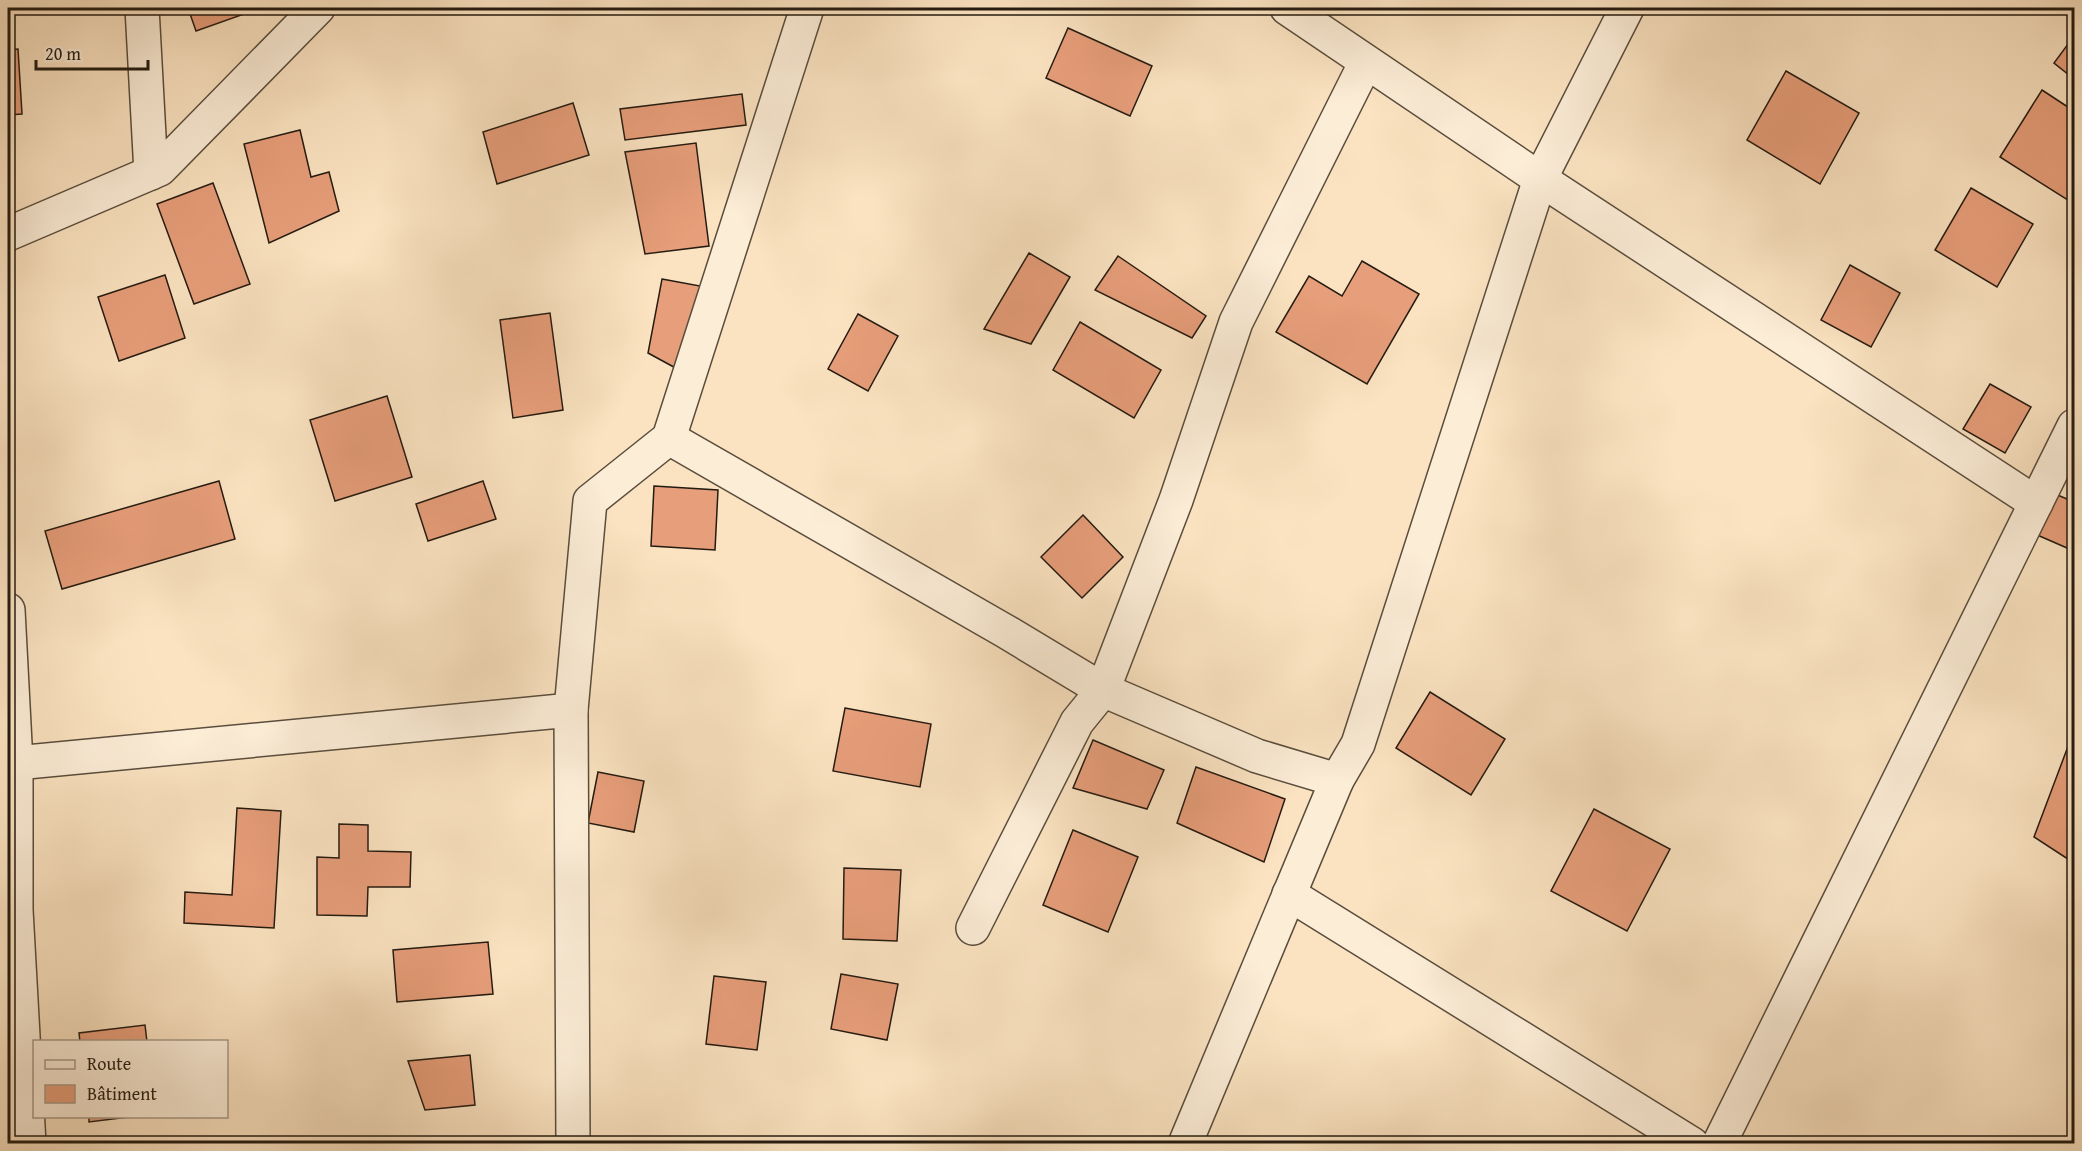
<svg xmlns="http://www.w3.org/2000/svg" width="2082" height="1151" font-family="'Gentium Book Plus',serif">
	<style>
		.building { fill: #e79e7a; stroke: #241b11; stroke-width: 1.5 }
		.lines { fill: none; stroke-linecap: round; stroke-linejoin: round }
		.minor-casing { stroke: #5a4d3d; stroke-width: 36 }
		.minor { stroke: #fcedd7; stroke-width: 33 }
	</style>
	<rect width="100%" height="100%" fill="#fbe3c1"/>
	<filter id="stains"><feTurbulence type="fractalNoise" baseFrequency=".00333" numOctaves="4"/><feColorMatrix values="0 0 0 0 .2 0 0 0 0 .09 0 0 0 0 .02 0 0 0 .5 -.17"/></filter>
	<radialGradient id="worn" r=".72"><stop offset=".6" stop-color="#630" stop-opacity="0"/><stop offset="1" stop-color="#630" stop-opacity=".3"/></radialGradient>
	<g class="building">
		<polygon points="188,8 261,8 196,31"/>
		<polygon points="1068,28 1152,66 1130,116 1046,78"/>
		<polygon points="2074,36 2074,79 2054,63"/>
		<polygon points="18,49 22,114 8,115 8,50"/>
		<polygon points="1786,71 1859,113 1820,184 1747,140"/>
		<polygon points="2042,90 2074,111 2074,204 2000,157"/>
		<polygon points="742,94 746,125 625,140 620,109"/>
		<polygon points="573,103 589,155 497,184 483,132"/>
		<polygon points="300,130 311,177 329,172 339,211 269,243 244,144"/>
		<polygon points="696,143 709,246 645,254 625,152"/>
		<polygon points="213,183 250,284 194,304 157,204"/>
		<polygon points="1971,188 2033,224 1997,287 1935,250"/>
		<polygon points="1029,253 1070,277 1031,344 984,329"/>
		<polygon points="1118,256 1206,316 1192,338 1095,290"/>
		<polygon points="1362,261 1419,294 1367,384 1276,332 1309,276 1342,296"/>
		<polygon points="1850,265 1900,293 1871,347 1821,320"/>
		<polygon points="165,275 185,338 119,361 98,297"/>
		<polygon points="662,279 711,288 694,378 648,353"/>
		<polygon points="550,313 563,410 513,418 500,320"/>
		<polygon points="858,314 898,336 868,391 828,369"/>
		<polygon points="1080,322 1161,370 1134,418 1053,370"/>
		<polygon points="1990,384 2031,407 2005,453 1963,429"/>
		<polygon points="387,396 412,477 335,501 310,420"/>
		<polygon points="219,481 235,539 62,589 45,531"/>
		<polygon points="483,481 496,519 428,541 416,504"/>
		<polygon points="654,486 718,490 715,550 651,546"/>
		<polygon points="2053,493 2074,502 2074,551 2035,534"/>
		<polygon points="1083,515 1123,557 1082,598 1041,557"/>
		<polygon points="1430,692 1505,739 1471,795 1396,748"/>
		<polygon points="845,708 931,724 920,787 833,771"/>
		<polygon points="1093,740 1164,770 1147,809 1073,788"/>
		<polygon points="2070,741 2074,743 2074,863 2034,837"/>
		<polygon points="1196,767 1285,799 1264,862 1177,823"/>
		<polygon points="598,772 644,781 634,832 588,823"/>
		<polygon points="237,808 281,811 274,928 184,923 185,892 232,895"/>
		<polygon points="1594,809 1670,849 1627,931 1551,891"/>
		<polygon points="339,824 368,825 368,851 411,852 410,887 368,887 367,916 317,915 317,857 339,858"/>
		<polygon points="1073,830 1138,857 1108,932 1043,905"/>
		<polygon points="844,868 901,870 897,941 843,939"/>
		<polygon points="488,942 493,994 397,1002 393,950"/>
		<polygon points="841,974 898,984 887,1040 831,1029"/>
		<polygon points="714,976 766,982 757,1050 706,1044"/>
		<polygon points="145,1025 147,1042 80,1042 79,1033"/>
		<polygon points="470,1055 475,1105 425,1110 408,1061"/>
		<polygon points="89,1116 137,1116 89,1122"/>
	</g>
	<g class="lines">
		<g class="minor-casing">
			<g id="minor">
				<polyline points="142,8 151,173"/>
				<polyline points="1287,8 1540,179 2036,503"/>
				<polyline points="8,234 160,169 318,8"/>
				<polyline points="669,438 1005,631 1103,690 1257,756 1337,780"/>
				<polyline points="8,610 16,763 16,910 29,1144"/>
				<polyline points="16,763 571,710"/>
				<polyline points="1289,894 1692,1144"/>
				<polyline points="973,928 1077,722 1103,690 1176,500 1236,322 1366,62"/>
				<polyline points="573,1144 571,710 590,501 669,438 807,8"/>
				<polyline points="1185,1144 1337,780 1358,744 1540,179 1627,8"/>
				<polyline points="1719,1144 2074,426"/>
			</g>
		</g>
		<use href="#minor" class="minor"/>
	</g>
	<rect width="2082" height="1151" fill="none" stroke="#fbe3c1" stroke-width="30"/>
	<rect x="9" y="9" width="2064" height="1133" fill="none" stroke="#241b11" stroke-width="3"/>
	<rect x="15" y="15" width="2052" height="1121" fill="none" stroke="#241b11" stroke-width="1.5"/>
	<rect x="33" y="1040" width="195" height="78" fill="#fcedd7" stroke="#a69988" stroke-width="1.5"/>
	<rect x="45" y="1060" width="30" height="9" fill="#fcedd7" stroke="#a69988" stroke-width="1.5"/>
	<text x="87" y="1070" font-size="18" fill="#241b11">Route</text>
	<rect x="45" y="1085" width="30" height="18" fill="#e79e7a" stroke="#a69988" stroke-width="1.5"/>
	<text x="87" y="1100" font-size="18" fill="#241b11">Bâtiment</text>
	<path d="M36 60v9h112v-9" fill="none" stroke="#241b11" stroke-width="3"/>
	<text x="45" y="60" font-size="18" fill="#241b11" stroke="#fcedd7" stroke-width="4.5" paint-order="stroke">20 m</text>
	<rect width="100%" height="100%" filter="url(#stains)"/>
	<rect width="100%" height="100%" fill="url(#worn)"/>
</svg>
